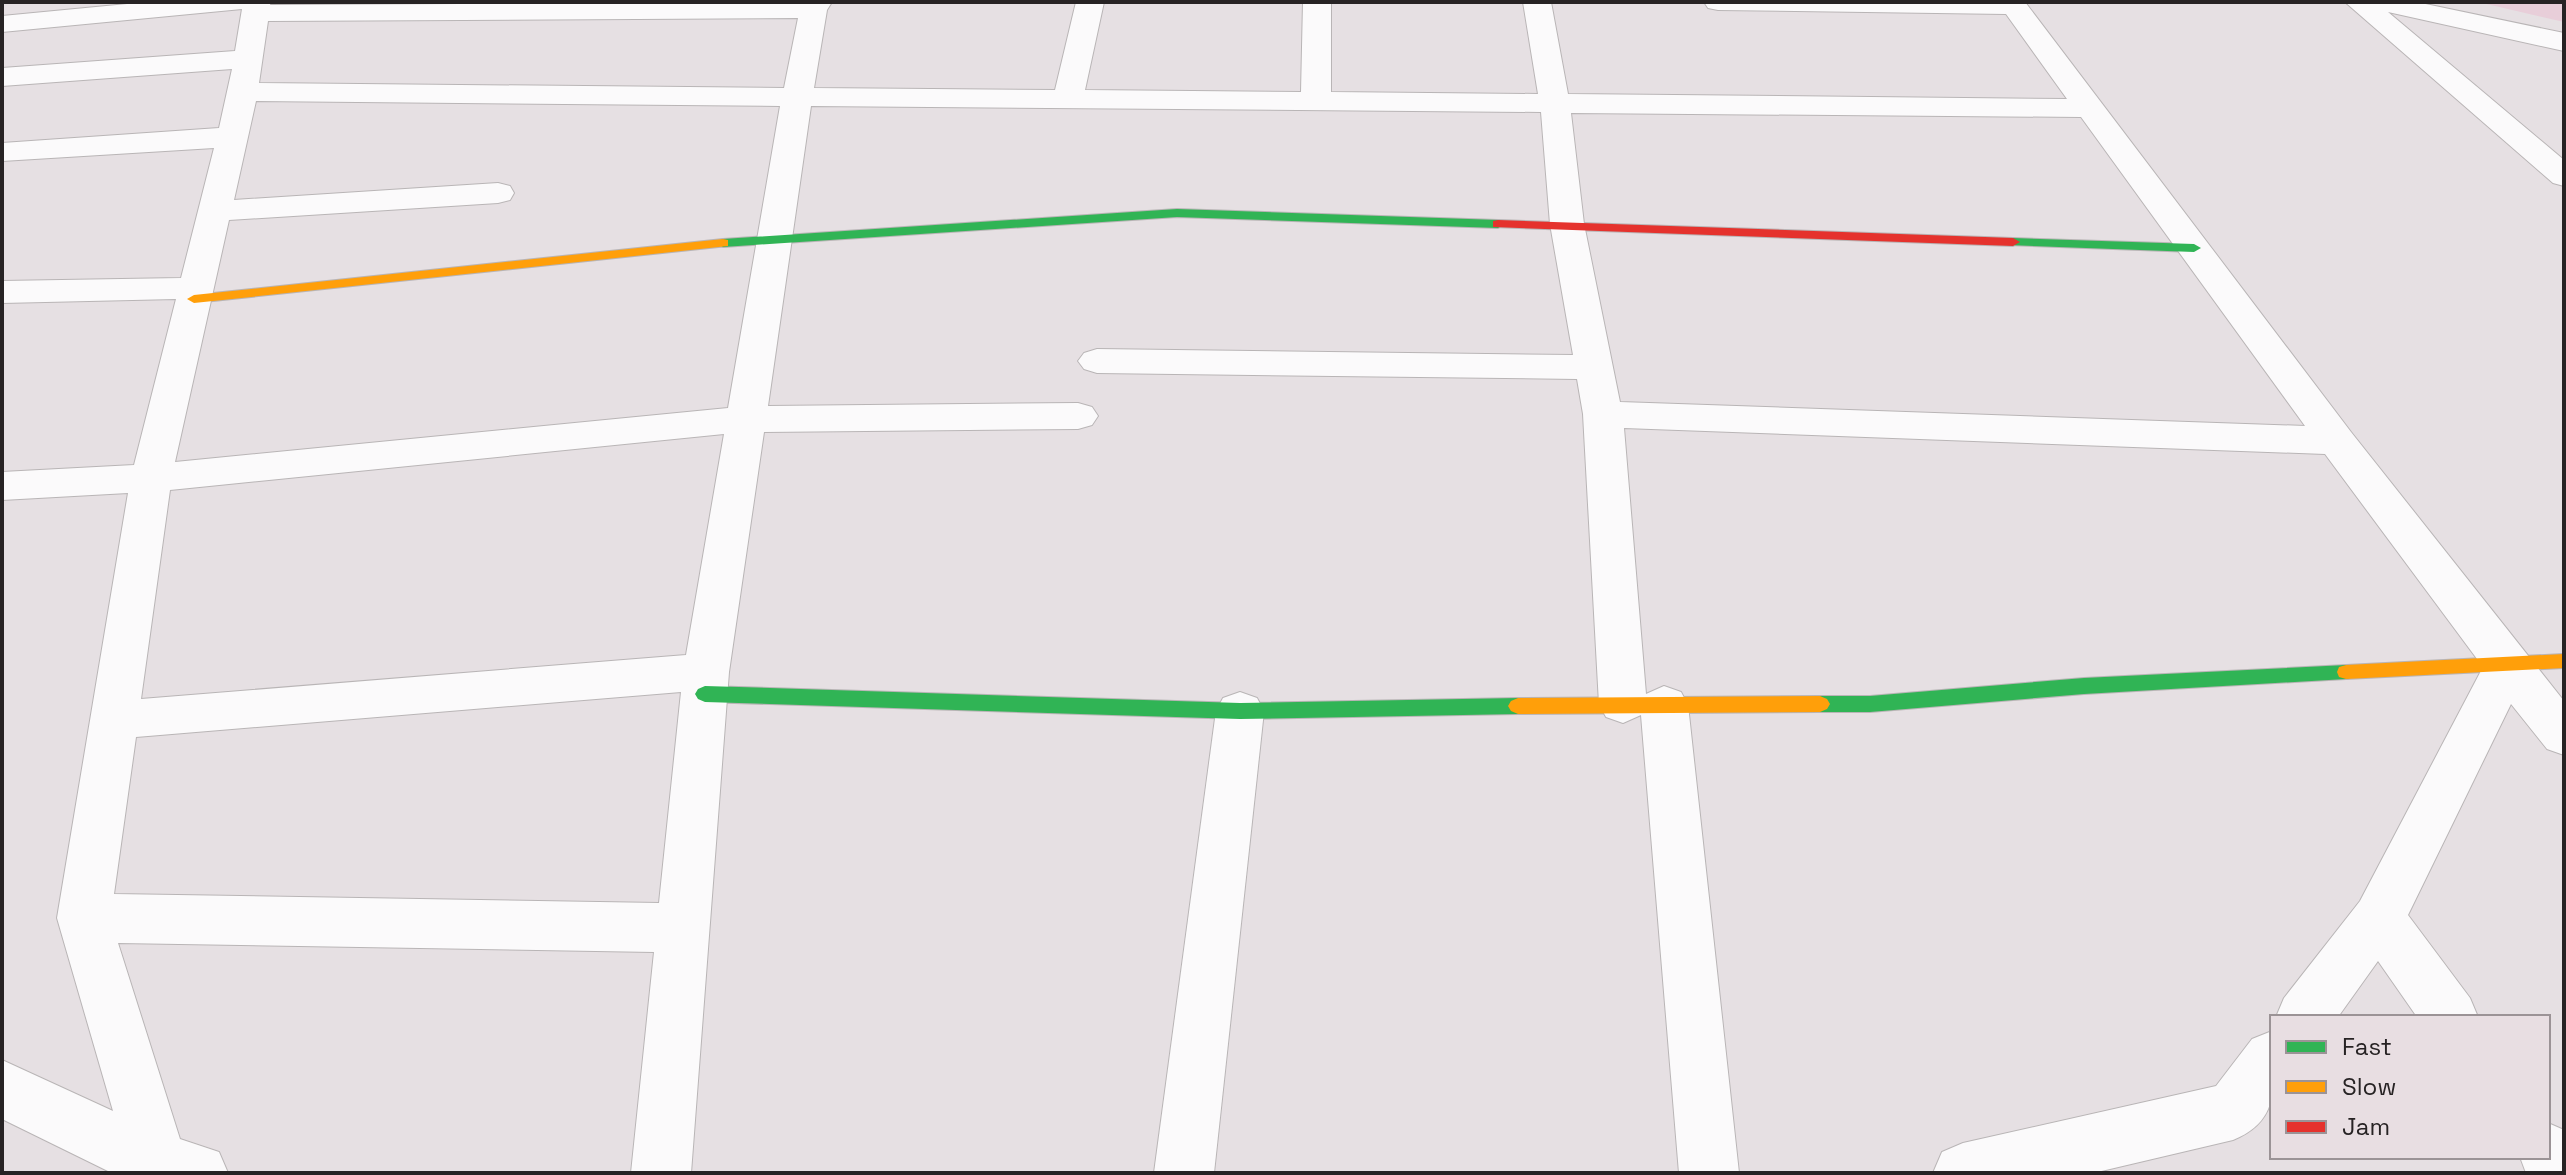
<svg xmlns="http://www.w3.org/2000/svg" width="2566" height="1175" font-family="'Space Grotesk',sans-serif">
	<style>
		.green { fill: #e8ced9 }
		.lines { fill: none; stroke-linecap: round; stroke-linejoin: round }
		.street-casing { stroke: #b9b5b6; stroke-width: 2 }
		.fast-casing { stroke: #b9b5b6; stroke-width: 2 }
		.slow-casing { stroke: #b9b5b6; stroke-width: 2 }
		.jam-casing { stroke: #b9b5b6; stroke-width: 2 }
		.street { fill: #fbfafb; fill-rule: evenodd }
		.fast { fill: #30b455; fill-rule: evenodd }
		.slow { fill: #ff9f0a; fill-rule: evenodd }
		.jam { fill: #e5322d; fill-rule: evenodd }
	</style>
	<rect width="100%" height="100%" fill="#e6e0e3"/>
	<polygon class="green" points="2478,2 2564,2 2564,22"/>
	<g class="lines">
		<g class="street-casing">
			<g id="street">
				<path d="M148,2h123l-1,3 562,-3 -5,8 -13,78 241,2 21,-88h28l-19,88 216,2 2,-90h28v90l207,2 -15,-92h28l17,92 499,5 -61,-85 -288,-4 -10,-2 -4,-6h321l326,430 213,269v54l-17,-6 -36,-45 -103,211 62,83 8,19h-61l-39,-56 -40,56h-62l8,-19 76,-97 123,-234 -158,-213 -701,-26 22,266 18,-8 17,6 7,13 51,468h-60l-38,-458 -18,8 -17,-6 -7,-13 -16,-290 -6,-35 -480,-6 -13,-4 -6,-8 6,-8 13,-4 476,6 -23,-131 -9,-112 -730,-6 -43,300 310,-3 14,4 6,9 -6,9 -14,4 -314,3 -35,240 -38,501h-60l23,-221 -536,-9 62,196 39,13 9,21h-116l-110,-54v-59l111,51 -56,-193 71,-425 -126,7v-28l132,-7 42,-166 -174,4v-22l179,-3 33,-130 -212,13v-18l217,-15 13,-59 -230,17v-18l233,-17 7,-42 -240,23v-16zM798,18l-14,70 -525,-5 9,-62zM256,101l524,5 -52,302 -553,54 54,-242 269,-17 12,-3 4,-7 -4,-7 -12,-3 -264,17zM1571,113l510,4 224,309 -685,-24 -36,-178zM724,434l-38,221 -545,44 29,-209zM681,692l-22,211 -545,-9 22,-157z"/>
				<polygon points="2345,2 2416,2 2564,33 2564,51 2388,12 2564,160 2564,186 2553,183"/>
				<polygon points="1240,692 1257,698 1264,711 1214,1173 1154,1173 1216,711 1223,698"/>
				<path d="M2272,1031c0,48 13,88 -39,109l-140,33h-160l9,-21 21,-9 253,-57 36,-47z"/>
				<polygon points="2548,1123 2564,1130 2564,1173 2526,1173 2520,1157 2548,1157"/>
			</g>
		</g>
		<g class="fast-casing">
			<g id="fast">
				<polygon points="1177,209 1498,220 1505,224 1498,228 1177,217 723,247 716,243 723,239"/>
				<polygon points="2013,238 2194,244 2201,248 2194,252 2008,245 2006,242"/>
				<polygon points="2346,665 2353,667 2355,672 2353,677 2346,679 2084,694 1870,712 1820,712 1813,709 1810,704 1813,699 1820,696 1870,696 2084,678"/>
				<polygon points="705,686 1240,703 1518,698 1525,701 1528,706 1525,711 1518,714 1240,719 705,702 698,699 695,694 698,689"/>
			</g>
		</g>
		<g class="slow-casing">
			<g id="slow">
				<polygon points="723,239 728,240 728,246 194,303 187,299 194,295"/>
				<polygon points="2564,654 2564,668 2346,679 2339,677 2337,672 2339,667 2346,665"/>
				<polygon points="1820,696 1827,699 1830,704 1827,709 1820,712 1518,714 1511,711 1508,706 1511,701 1518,698"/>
			</g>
		</g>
		<g class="jam-casing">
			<polygon id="jam" points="1498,220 2013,238 2020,242 2013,246 1493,227 1493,221"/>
		</g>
		<use href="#street" class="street"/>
		<use href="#fast" class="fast"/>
		<use href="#slow" class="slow"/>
		<use href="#jam" class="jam"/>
	</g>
	<rect width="2566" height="1175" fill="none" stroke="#272324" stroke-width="8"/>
	<rect x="2270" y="1015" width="280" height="144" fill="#e8dee2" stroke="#9b9396" stroke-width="2"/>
	<rect x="2286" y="1041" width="40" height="12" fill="#30b455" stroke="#9b9396" stroke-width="2"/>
	<text x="2342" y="1055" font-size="24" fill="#272324">Fast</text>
	<rect x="2286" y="1081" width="40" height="12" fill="#ff9f0a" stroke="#9b9396" stroke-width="2"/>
	<text x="2342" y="1095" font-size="24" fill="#272324">Slow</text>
	<rect x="2286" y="1121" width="40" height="12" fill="#e5322d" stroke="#9b9396" stroke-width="2"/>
	<text x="2342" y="1135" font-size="24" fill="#272324">Jam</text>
</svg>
